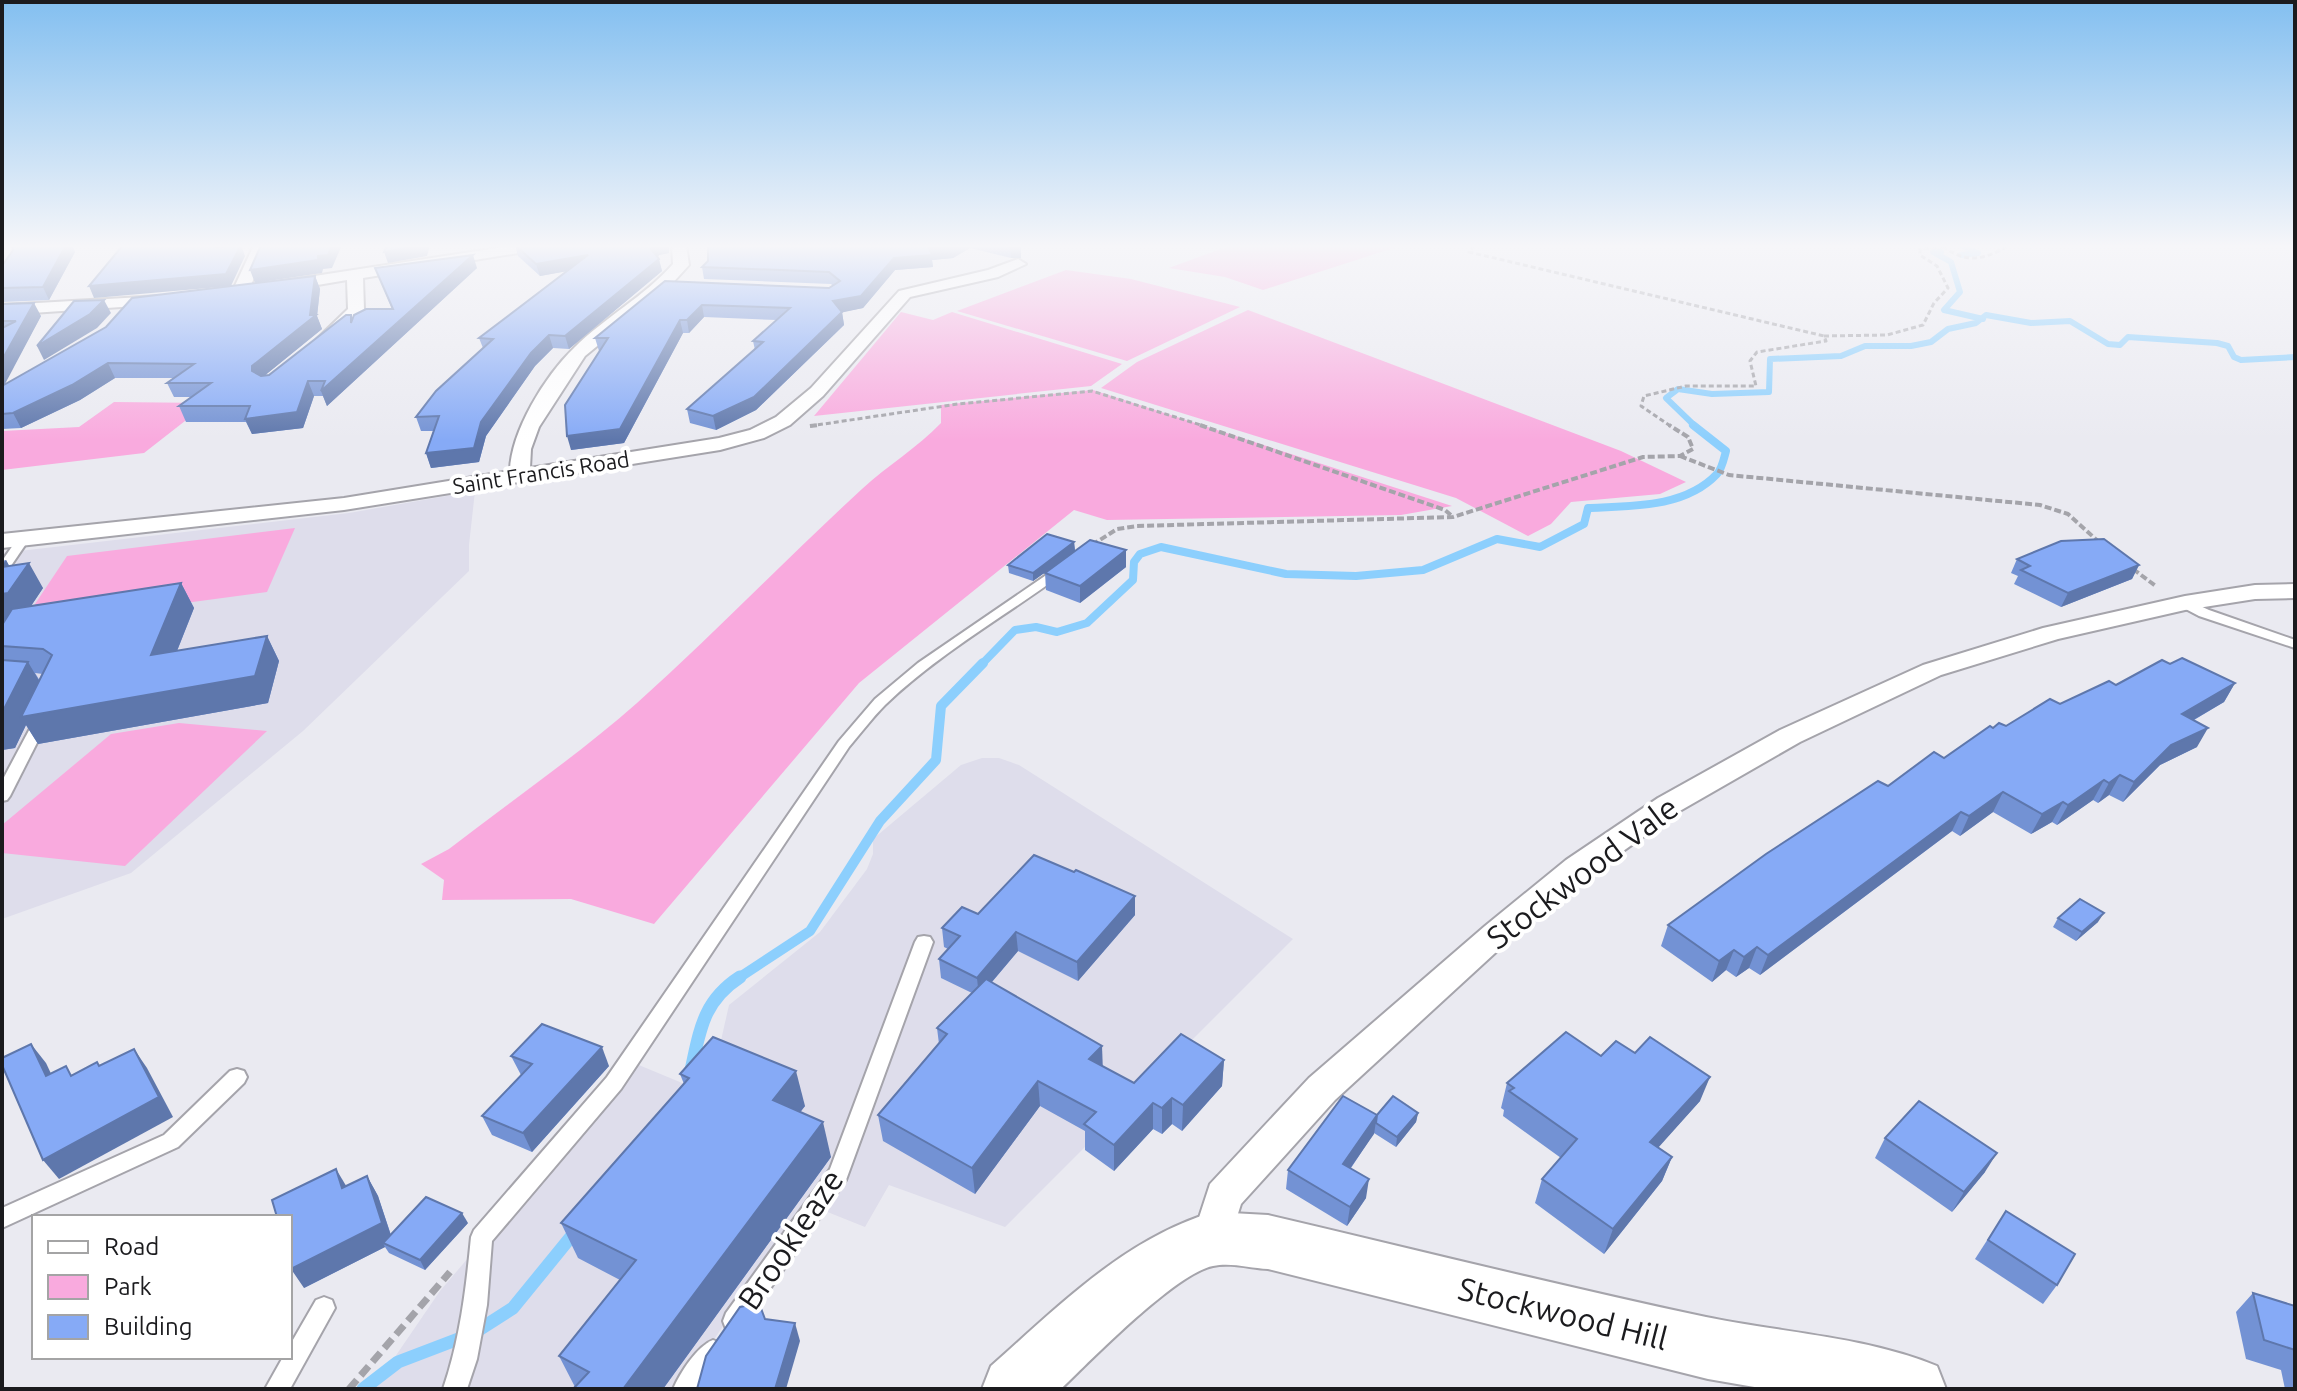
<svg xmlns="http://www.w3.org/2000/svg" width="2297" height="1391" font-family="Ubuntu,sans-serif">
	<style>
		.built { fill: #deddeb }
		.green { fill: #f9aade }
		.lines { fill: none; stroke-linecap: round; stroke-linejoin: round }
		.stream-far3 { stroke: #8ccffd; stroke-width: 6 }
		.stream-far2 { stroke: #8ccffd; stroke-width: 8 }
		.stream-far1 { stroke: #8ccffd; stroke-width: 10 }
		.stream { stroke: #8ccffd; stroke-width: 13 }
		.lane-casing { stroke: #a5a4ab; stroke-width: 4 }
		.street-casing { stroke: #a5a4ab; stroke-width: 4 }
		.secondary-casing { stroke: #a5a4ab; stroke-width: 4 }
		.path-far2 { stroke: #a4a4aa; stroke-width: 3; stroke-dasharray: 5 3; stroke-linecap: butt }
		.path-far1 { stroke: #a4a4aa; stroke-width: 4; stroke-dasharray: 7 3; stroke-linecap: butt }
		.path { stroke: #a4a4aa; stroke-width: 7; stroke-dasharray: 12 6; stroke-linecap: butt }
		.lane { fill: #fff; fill-rule: evenodd }
		.street { fill: #fff; fill-rule: evenodd }
		.secondary { fill: #fff; fill-rule: evenodd }
		.wall { fill: #7392d4; fill-rule: evenodd }
		.shaded-wall { fill: #5e77ac }
		.building { fill: #86aaf6; stroke: #5e77ac; stroke-width: 2 }
		.labels { text-anchor: middle; dominant-baseline: central; stroke-width: 8; stroke-linejoin: round; paint-order: stroke }
		.far-street-label { font-size: 22px; fill: #1b1b1e; stroke: #fff }
		.near-street-label { font-size: 32px; fill: #1b1b1e; stroke: #fff }
	</style>
	<rect width="100%" height="100%" fill="#eaeaf1"/>
	<g class="built">
		<polygon points="475,491 469,545 469,571 303,731 131,873 2,919 2,553 349,513"/>
		<polygon points="982,758 999,758 1019,765 1293,939 1005,1227 889,1185 865,1227 805,1203 681,1389 373,1389 440,1291 634,1063 687,1085 715,1067 729,1005 820,932 867,869 873,854 873,839 961,765"/>
	</g>
	<g class="green">
		<polygon points="1231,245 1403,245 1263,290 1225,277 1169,268"/>
		<polygon points="1066,270 1131,279 1240,307 1127,361 957,311"/>
		<polygon points="1248,310 1621,451 1686,482 1660,494 1571,502 1551,524 1528,536 1456,498 1101,388 1137,362"/>
		<polygon points="901,312 933,320 952,312 1122,364 1091,386 814,416"/>
		<path d="M1093,390l359,116 -51,9 -294,5 -33,-10 -215,173 -205,241 -83,-25 -129,1 2,-20 -23,-16 28,-15c62,-48 129,-94 188,-146 77,-69 149,-144 225,-214 26,-24 55,-41 79,-66v-18z"/>
		<polygon points="114,402 208,403 144,453 2,470 2,431 79,427"/>
		<polygon points="295,528 267,592 21,625 67,556"/>
		<polygon points="179,723 267,731 125,866 2,853 2,825 111,734"/>
	</g>
	<g class="lines">
		<g class="stream-far3">
			<polyline points="1961,245 1978,253 1961,255"/>
			<polyline points="1941,252 1933,252 1951,262 1960,292 1944,310 1983,319"/>
			<polyline points="1696,427 1666,398 1678,389 1712,394 1769,392 1770,359 1841,356 1865,346 1911,346 1931,342 1948,329 1976,323 1986,315 2031,323 2070,321 2108,344 2120,345 2128,337 2217,343 2228,346 2234,357 2241,360 2295,357"/>
		</g>
		<path class="stream-far2" d="M981,665l34,-35 21,-3 21,5 30,-9 46,-43 1,-18 6,-8 21,-7 125,27 70,2 67,-6 74,-31 43,8 44,-23 4,-16c43,-2 97,0 129,-34 5,-5 7,-16 9,-23l-33,-26"/>
		<polyline class="stream-far1" points="737,979 810,931 880,821 936,760 941,706 983,663"/>
		<g class="stream">
			<path d="M691,1070c9,-40 12,-69 49,-93"/>
			<polyline points="363,1389 398,1362 474,1333 513,1308 574,1233"/>
		</g>
		<g class="lane-casing">
			<g id="lane">
				<polygon points="24,534 30,538 6,573 2,574 2,561 20,535"/>
				<path d="M1061,565l4,1 2,3 -2,3c-59,44 -126,81 -180,133 -13,13 -24,28 -36,42l-228,342 -129,152 -5,64 -10,54 -10,30h-24c17,-50 23,-100 28,-152l3,-7 133,-153 232,-336 36,-42 43,-36z"/>
				<polygon points="2185,599 2209,610 2295,640 2295,648 2199,616 2180,606 2179,603 2180,600"/>
				<polygon points="41,717 48,721 10,796 7,800 2,801 2,781 34,721"/>
				<polygon points="924,936 930,937 933,942 846,1180 742,1329 734,1332 726,1329 723,1321 726,1313 830,1169 915,942 918,937"/>
				<polygon points="237,1069 244,1071 247,1077 244,1083 178,1147 2,1228 2,1208 164,1135 230,1071"/>
				<polygon points="324,1297 332,1300 335,1308 290,1389 265,1389 283,1357 290,1357 290,1345 316,1300"/>
				<path d="M713,1340l8,3 3,8 -25,38h-26c7,-16 24,-43 40,-49z"/>
			</g>
		</g>
		<g class="street-casing">
			<g id="street">
				<polygon points="254,245 268,245 248,292 240,297 234,295 232,292"/>
				<polygon points="516,245 550,245 543,249 363,278 364,310 331,343 325,344 317,339 348,309 347,280 282,291 274,286 282,281"/>
				<path d="M672,245h14l3,20 -21,23 -83,68 -46,71 -8,22 -1,19 189,-30 31,-8 26,-13 35,-29 88,-97 89,-21 30,-11 8,5 -28,13 -88,20 -87,99 -33,29 -26,13 -44,12 -376,60 -342,38v-14l342,-36 166,-27c1,-40 35,-95 64,-123 31,-31 70,-51 99,-84z"/>
				<polygon points="160,296 166,298 166,304 2,315 2,305"/>
				<polygon points="2295,584 2295,598 2255,599 2185,610 2058,639 1941,675 1800,742 1678,812 1588,876 1507,942 1335,1100 1241,1204 1226,1252 1212,1257 1198,1252 1192,1239 1210,1184 1309,1078 1485,926 1566,860 1658,798 1780,730 1923,665 2043,628 2185,596 2255,585"/>
			</g>
		</g>
		<g class="secondary-casing">
			<path id="secondary" d="M1213,1212l55,3c146,34 291,71 438,102 77,16 157,19 231,49l9,23h-180l-58,-10 -440,-110c-18,-1 -38,-7 -55,-3 -37,7 -123,95 -152,123h-79l9,-23c68,-60 133,-127 222,-154z"/>
		</g>
		<g class="path-far2">
			<polyline points="1474,245 1469,252 1824,336 1826,341 1757,352 1750,361 1756,386 1686,386 1644,396 1641,406 1672,427"/>
			<path d="M1943,246c24,19 42,13 67,-1"/>
			<polyline points="1824,336 1887,335 1923,325 1934,303 1948,288 1937,266 1920,255 1920,249 1944,247"/>
			<polyline points="810,426 958,404 1092,391 1207,427"/>
		</g>
		<g class="path-far1">
			<polyline points="1200,425 1445,510 1452,516"/>
			<polyline points="810,426 819,425"/>
			<polyline points="1680,456 1729,475 2040,505 2068,514 2100,543"/>
			<polyline points="1092,545 1117,529 1137,526 1453,517 1643,457 1680,456 1693,449 1688,437 1669,425"/>
			<polyline points="2133,569 2157,587"/>
		</g>
		<polyline class="path" points="349,1389 450,1272"/>
		<use href="#lane" class="lane"/>
		<use href="#street" class="street"/>
		<use href="#secondary" class="secondary"/>
	</g>
	<g class="wall">
		<polygon points="515,245 669,253 659,255 658,257 662,271 569,349 553,348 535,366 486,436 479,462 431,468 426,453 434,431 421,431 416,417 483,348 479,338 566,271 540,276 518,256"/>
		<polygon points="708,245 1020,245 1021,258 1011,258 970,248 953,258 932,260 933,267 895,270 863,308 842,312 844,325 756,410 716,430 690,423 687,409 755,350 753,341 777,320 704,317 689,333 683,333 624,443 571,450 600,351 599,351 595,338 665,281 829,288 833,286 831,284 704,279 702,267 708,261"/>
		<polygon points="13,250 75,252 49,300 2,302 2,266"/>
		<polygon points="375,268 477,268 327,406 323,396 314,396 303,428 252,434 246,422 186,422 179,406 191,397 174,397 167,383 173,378 115,378 80,400 21,428 2,429 2,304 41,316 3,386 315,276 320,289 317,316 322,329 264,376 269,375 352,319 392,309"/>
		<polygon points="1074,542 1075,551 1033,581 1009,573 1008,565"/>
		<polygon points="1126,550 1126,567 1080,603 1046,590 1045,573"/>
		<polygon points="2017,559 2139,565 2132,579 2061,607 2014,584 2018,576 2011,573"/>
		<path d="M6,560l3,6 34,22 -12,18 150,-23 13,25 -17,43 90,-15 12,25 -11,42 -230,41 -12,-19 -11,23 -13,2v-125l3,-4 -3,1v-61zM35,673l8,1 -3,7z"/>
		<polygon points="2170,664 2235,683 2224,702 2194,720 2197,747 2160,765 2123,802 2109,795 2098,803 2093,800 2057,825 2052,822 2031,834 1993,812 1960,836 1952,831 1760,975 1749,968 1736,977 1726,970 1712,982 1661,946 1668,925 1888,786 1944,758 1993,728 2006,726 2060,704 2116,685"/>
		<polygon points="1135,896 1135,915 1078,981 1018,951 992,982 1103,1066 1134,1083 1224,1060 1222,1086 1182,1131 1172,1124 1162,1134 1153,1129 1114,1171 1085,1150 1085,1131 1040,1106 975,1194 883,1141 878,1115 939,1044 937,1028 972,993 941,978 939,959 948,949 944,947 942,928 978,914"/>
		<polygon points="2058,918 2098,922 2076,941 2053,927"/>
		<polygon points="511,1056 609,1066 532,1152 492,1135 482,1116 521,1075"/>
		<polygon points="1601,1056 1700,1101 1658,1147 1672,1157 1662,1181 1604,1254 1535,1203 1542,1179 1561,1158 1503,1116 1504,1110 1501,1108 1507,1083"/>
		<polygon points="680,1074 805,1106 800,1112 831,1157 663,1389 573,1389 575,1387 559,1356 620,1280 578,1258 561,1223 684,1084"/>
		<polygon points="1418,1113 1416,1122 1396,1147 1374,1133 1351,1168 1366,1198 1347,1226 1286,1189 1288,1170 1377,1115"/>
		<polygon points="1885,1138 1985,1172 1952,1212 1875,1158"/>
		<polygon points="367,1176 378,1196 391,1235 468,1223 425,1270 389,1253 385,1247 304,1288 346,1186"/>
		<polygon points="2006,1211 2057,1285 2043,1304 1975,1259"/>
		<polygon points="2253,1293 2295,1306 2295,1389 2285,1389 2281,1370 2246,1359 2236,1312"/>
	</g>
	<g class="shaded-wall">
		<polygon points="66,245 72,245 75,252 49,300 43,287"/>
		<polygon points="241,245 245,256 231,286 94,298 89,286"/>
		<polygon points="332,245 342,245 332,268 323,269 322,273 255,283 250,270 318,256"/>
		<polygon points="424,245 430,245 427,256 388,263 384,252"/>
		<polygon points="655,245 669,245 669,253 659,255 654,262 651,249"/>
		<polygon points="954,245 970,245 970,248 953,258 932,260 933,267 895,270 863,308 835,314 833,301 894,258 929,248"/>
		<polygon points="1021,246 1021,258 1011,258 1010,247"/>
		<polygon points="473,255 477,268 327,406 321,391"/>
		<polygon points="588,255 591,267 540,276 536,264"/>
		<polygon points="659,259 662,271 569,349 565,336"/>
		<polygon points="315,276 320,289 317,316 322,329 258,381 252,371 252,366 310,315"/>
		<polygon points="104,300 111,313 97,328 44,360 37,346"/>
		<polygon points="34,303 41,316 5,384 2,386 2,360"/>
		<polygon points="702,305 704,317 689,333 687,320"/>
		<polygon points="842,312 844,325 756,410 716,430 713,416"/>
		<polygon points="680,320 683,333 624,443 571,450 567,436"/>
		<polygon points="549,335 553,348 535,366 486,436 479,462 431,468 426,453 481,422 531,353"/>
		<polygon points="108,363 115,378 80,400 21,428 13,413"/>
		<polygon points="308,381 314,396 303,428 252,434 245,419"/>
		<polygon points="1074,542 1075,551 1033,581 1033,573"/>
		<polygon points="1126,550 1126,567 1080,603 1080,586"/>
		<polygon points="6,560 17,580 29,563 43,588 23,618 2,622 2,566"/>
		<polygon points="2139,565 2132,579 2061,607 2068,593"/>
		<polygon points="181,583 194,608 165,681 151,655"/>
		<polygon points="267,636 279,661 268,703 38,744 26,725 15,748 2,750 2,713 28,662 44,689"/>
		<polygon points="2235,683 2224,702 2171,733 2182,714"/>
		<polygon points="2208,728 2197,747 2160,765 2123,802 2134,782 2171,745"/>
		<polygon points="2120,775 2109,795 2098,803 2109,783"/>
		<polygon points="2104,780 2093,800 2057,825 2068,805"/>
		<polygon points="2003,792 1993,812 1960,836 1969,816"/>
		<polygon points="2063,802 2052,822 2031,834 2042,814"/>
		<polygon points="1961,812 1952,831 1760,975 1768,955"/>
		<polygon points="1135,896 1135,915 1078,981 1077,962"/>
		<polygon points="2104,913 2098,922 2076,941 2082,932"/>
		<polygon points="1016,932 1018,951 979,997 977,978"/>
		<polygon points="1757,947 1749,968 1736,977 1744,957"/>
		<polygon points="1734,950 1726,970 1712,982 1719,961"/>
		<polygon points="31,1044 46,1063 61,1095 46,1076"/>
		<polygon points="1102,1046 1103,1072 1089,1059"/>
		<polygon points="602,1047 609,1066 532,1152 523,1133"/>
		<polygon points="134,1049 147,1068 173,1117 59,1179 43,1160"/>
		<polygon points="1224,1060 1222,1086 1182,1131 1183,1105"/>
		<polygon points="796,1071 805,1106 782,1136 773,1100"/>
		<polygon points="1710,1077 1700,1101 1641,1167 1650,1142"/>
		<polygon points="1038,1081 1040,1106 975,1194 972,1168"/>
		<polygon points="1172,1098 1172,1124 1162,1134 1162,1108"/>
		<polygon points="1153,1103 1153,1129 1114,1171 1114,1145"/>
		<polygon points="1418,1113 1416,1122 1396,1147 1397,1137"/>
		<polygon points="1377,1115 1374,1134 1340,1183 1343,1164"/>
		<polygon points="823,1122 831,1157 663,1389 623,1389"/>
		<polygon points="1997,1153 1985,1172 1952,1212 1964,1192"/>
		<polygon points="1672,1157 1662,1181 1604,1254 1613,1229"/>
		<polygon points="336,1169 348,1189 342,1188"/>
		<polygon points="367,1176 378,1196 393,1242 383,1243 385,1247 304,1288 291,1269"/>
		<polygon points="1369,1179 1366,1198 1347,1226 1350,1207"/>
		<polygon points="462,1213 468,1223 425,1270 420,1260"/>
		<polygon points="795,1323 800,1341 786,1389 775,1389"/>
	</g>
	<g class="building">
		<polygon points="12,245 66,245 43,287 2,288 2,266 13,250"/>
		<polygon points="123,245 219,245 217,247 241,245 226,274 89,286"/>
		<polygon points="261,245 332,245 328,255 318,256 318,260 250,270"/>
		<polygon points="387,245 392,246 393,245 424,245 384,252"/>
		<polygon points="515,245 655,245 651,249 659,259 565,336 549,335 531,353 481,422 474,448 426,453 439,416 416,417 436,391 493,339 479,338 588,255 536,264"/>
		<polygon points="708,245 954,245 952,246 929,248 932,255 894,258 861,296 833,301 842,312 754,397 713,416 687,409 763,342 753,341 790,308 702,305 687,320 680,320 620,429 567,436 565,405 608,338 595,338 665,281 829,288 840,281 829,272 702,267 708,261"/>
		<polygon points="1002,245 1020,245 1021,246 1010,247"/>
		<polygon points="473,255 321,391 325,381 308,381 297,412 245,419 250,406 179,406 211,383 167,383 194,364 108,363 72,385 13,413 2,414 2,386 106,327 132,298 315,276 310,315 316,315 252,366 252,371 261,376 269,375 346,315 351,315 351,323 354,315 366,309 393,309 375,268"/>
		<polygon points="104,300 90,314 37,346 74,301"/>
		<polygon points="34,303 2,360 2,328 16,321 2,321 2,304"/>
		<polygon points="1047,534 1074,542 1033,573 1008,565"/>
		<polygon points="2104,539 2139,565 2068,593 2021,570 2030,566 2017,559 2061,541"/>
		<polygon points="1090,540 1126,550 1080,586 1045,573"/>
		<polygon points="29,563 8,593 2,594 2,567"/>
		<polygon points="181,583 151,655 267,636 255,676 21,717 52,655 43,649 2,646 2,625 12,609"/>
		<polygon points="2182,658 2235,683 2182,714 2208,728 2171,745 2134,782 2120,775 2109,783 2104,780 2068,805 2063,802 2042,814 2003,792 1969,816 1961,812 1768,955 1757,947 1744,957 1734,950 1719,961 1668,925 1766,854 1878,781 1888,786 1934,752 1944,758 1990,726 1993,728 1999,723 2006,726 2050,699 2060,704 2109,681 2116,685 2162,660 2170,664"/>
		<polygon points="2,660 28,662 2,713"/>
		<polygon points="1034,855 1074,872 1076,870 1135,896 1077,962 1016,932 977,978 939,959 960,936 942,928 962,907 978,914"/>
		<polygon points="2080,899 2104,913 2082,932 2058,918"/>
		<polygon points="986,979 1102,1046 1089,1059 1134,1083 1181,1034 1224,1060 1183,1105 1172,1098 1162,1108 1153,1103 1114,1145 1084,1124 1096,1112 1038,1081 972,1168 878,1115 947,1034 937,1028"/>
		<polygon points="542,1024 602,1047 523,1133 482,1116 532,1064 511,1056"/>
		<polygon points="1566,1032 1601,1056 1616,1041 1635,1053 1650,1037 1710,1077 1650,1142 1672,1157 1613,1229 1542,1179 1577,1139 1509,1091 1514,1088 1507,1083"/>
		<polygon points="713,1037 796,1071 773,1100 823,1122 623,1389 619,1388 573,1389 589,1372 559,1356 636,1260 561,1223 689,1078 680,1074"/>
		<polygon points="31,1044 46,1076 66,1066 71,1076 97,1062 99,1066 134,1049 159,1097 43,1160 2,1065 2,1058"/>
		<polygon points="1343,1096 1377,1115 1343,1164 1369,1179 1350,1207 1288,1170"/>
		<polygon points="1393,1096 1418,1113 1397,1137 1376,1123 1377,1115"/>
		<polygon points="1919,1101 1997,1153 1964,1192 1885,1138"/>
		<polygon points="336,1169 342,1188 367,1176 382,1223 291,1269 290,1217 277,1217 272,1200"/>
		<polygon points="426,1197 462,1213 420,1260 383,1243"/>
		<polygon points="2006,1211 2075,1254 2057,1285 1988,1240"/>
		<polygon points="2253,1293 2295,1306 2295,1350 2264,1340"/>
		<polygon points="759,1303 765,1319 795,1323 775,1389 697,1389 706,1356 740,1307"/>
	</g>
	<linearGradient id="sky" x2="0" y2="1"><stop stop-color="#83bff0"/><stop offset="0.56" stop-color="#f6f6f9"/><stop offset="1" stop-color="#f6f6f9" stop-opacity="0"/></linearGradient>
	<rect width="2297" height="440" fill="url(#sky)"/>
	<g class="labels">
		<g class="far-street-label">
			<text transform="translate(541 472) rotate(-9)">Saint Francis Road</text>
		</g>
		<g class="near-street-label">
			<text transform="translate(1582 872) rotate(-37)">Stockwood Vale</text>
			<text transform="translate(790 1239) rotate(-56)">Brookleaze</text>
			<text transform="translate(1563 1313) rotate(14)">Stockwood Hill</text>
		</g>
	</g>
	<rect width="2297" height="1391" fill="none" stroke="#1b1b1e" stroke-width="8"/>
	<rect x="32" y="1215" width="260" height="144" fill="#ffffff" stroke="#a4a4a5" stroke-width="2"/>
	<rect x="48" y="1241" width="40" height="12" fill="#ffffff" stroke="#a4a4a5" stroke-width="2"/>
	<text x="104" y="1255" font-size="24" fill="#1b1b1e">Road</text>
	<rect x="48" y="1275" width="40" height="24" fill="#f9aade" stroke="#a4a4a5" stroke-width="2"/>
	<text x="104" y="1295" font-size="24" fill="#1b1b1e">Park</text>
	<rect x="48" y="1315" width="40" height="24" fill="#86aaf6" stroke="#a4a4a5" stroke-width="2"/>
	<text x="104" y="1335" font-size="24" fill="#1b1b1e">Building</text>
</svg>
